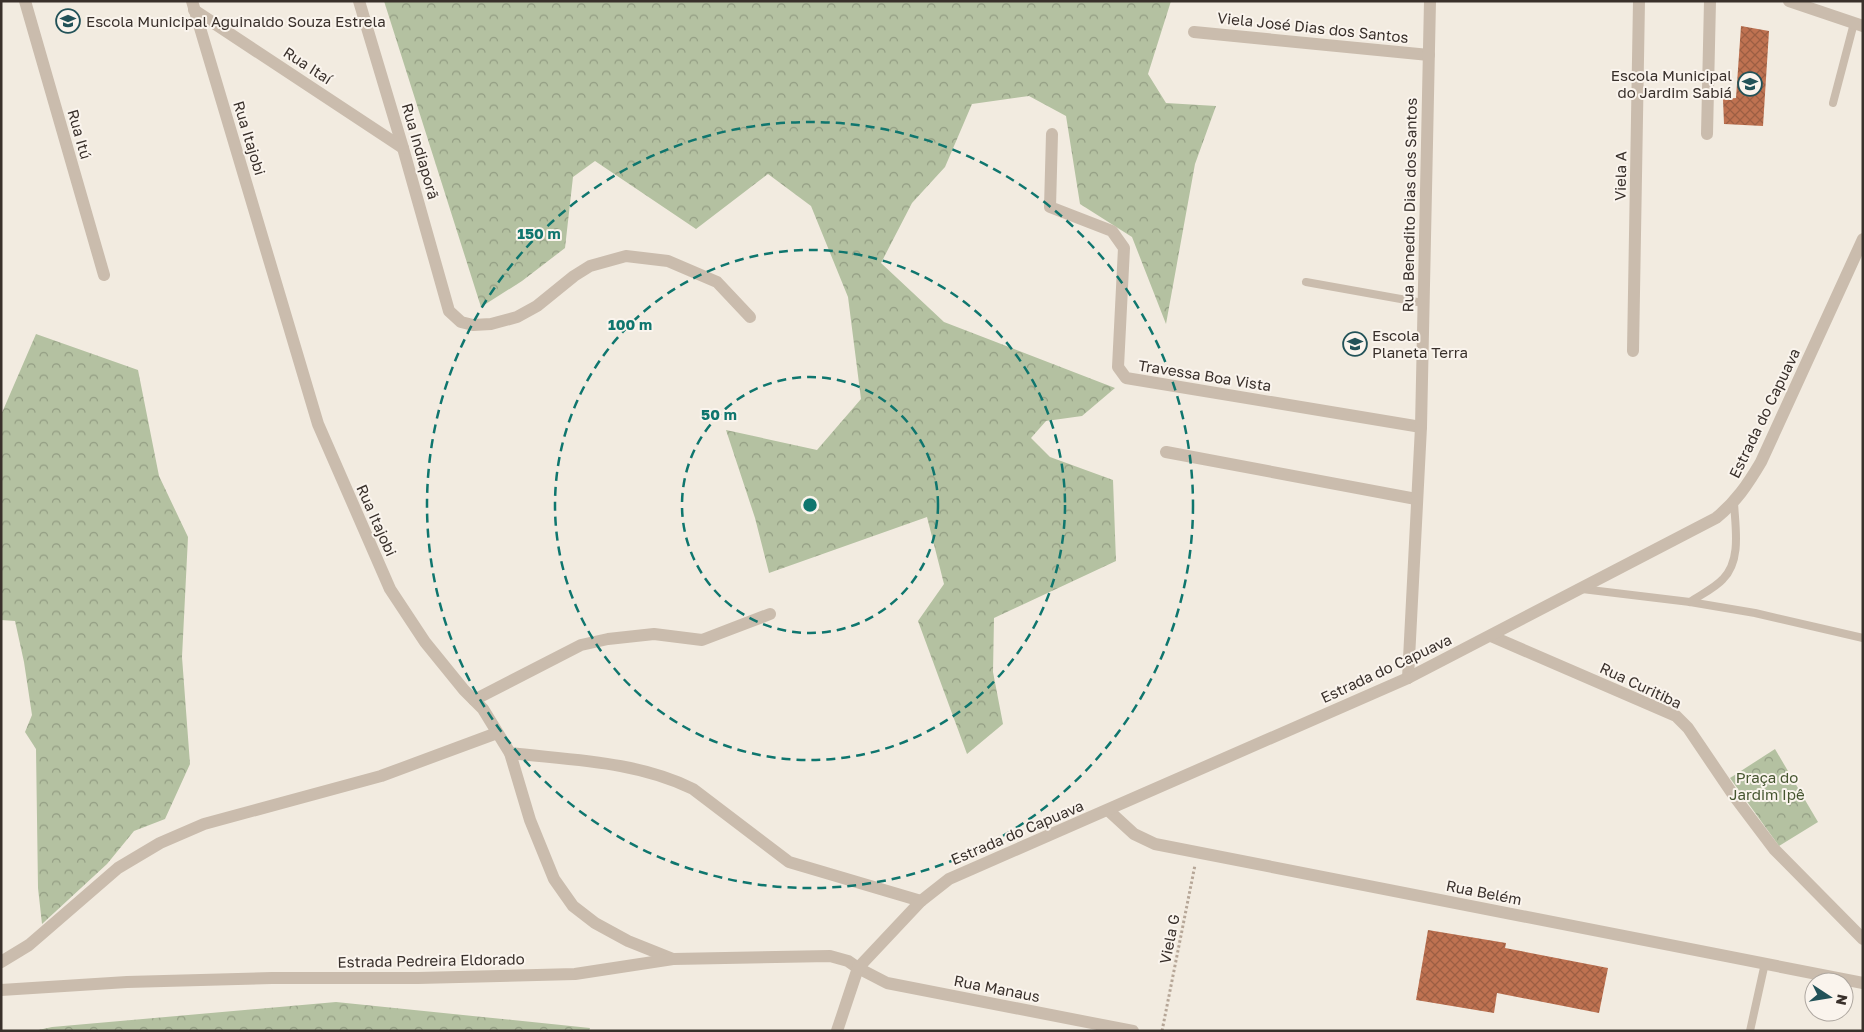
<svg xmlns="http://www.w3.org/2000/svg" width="1864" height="1032" font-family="'Golos Text',sans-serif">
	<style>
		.forest { fill: url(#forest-crowns) }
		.building { fill: url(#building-cross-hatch) }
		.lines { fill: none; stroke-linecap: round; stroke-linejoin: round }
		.path { stroke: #b6a697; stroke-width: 3; stroke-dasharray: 2.5 2.5; stroke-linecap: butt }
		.service { stroke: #cabcad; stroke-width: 8 }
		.minor { stroke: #cabcad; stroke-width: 12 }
		.tertiary { stroke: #cabcad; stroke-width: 12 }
		.ring { fill: none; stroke: #0f766e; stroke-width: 2.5; stroke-dasharray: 9 6 }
		.labels { text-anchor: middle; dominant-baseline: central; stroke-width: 4; stroke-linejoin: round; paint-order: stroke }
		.poi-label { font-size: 15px; fill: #39302b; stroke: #faf4ed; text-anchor: start }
		.street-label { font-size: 15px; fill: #39302b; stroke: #faf4ed }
		.park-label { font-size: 15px; fill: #465630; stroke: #faf4ed }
		.centre { fill: #0f766e; stroke: #faf4ed; stroke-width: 2.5 }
		.ring-label { font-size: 15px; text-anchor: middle; font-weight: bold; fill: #0f766e; stroke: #faf4ed; stroke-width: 4; stroke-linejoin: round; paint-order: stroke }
	</style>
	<defs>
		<pattern id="forest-crowns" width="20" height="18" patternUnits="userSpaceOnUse" patternTransform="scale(1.25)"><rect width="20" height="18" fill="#b4c1a1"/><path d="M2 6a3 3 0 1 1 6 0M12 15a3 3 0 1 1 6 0" fill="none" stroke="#939d83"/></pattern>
		<pattern id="building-cross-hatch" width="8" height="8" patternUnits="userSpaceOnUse" patternTransform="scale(1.25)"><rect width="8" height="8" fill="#bf7251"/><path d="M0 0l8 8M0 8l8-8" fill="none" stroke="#9c5e43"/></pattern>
	</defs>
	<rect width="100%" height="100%" fill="#f2ebe0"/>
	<g class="forest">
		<polygon points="384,1 1171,1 1148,74 1166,103 1216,106 1195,164 1166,324 1132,237 1080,204 1066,116 1029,96 972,104 945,167 912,203 881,263 944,322 1115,388 1082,416 1046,421 1031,438 1050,457 1113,480 1116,561 994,618 993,672 1003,724 967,754 918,621 944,584 927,517 769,573 755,518 726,430 817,450 861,399 848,297 811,206 768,174 696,229 595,161 573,177 565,248 522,281 481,307"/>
		<polygon points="36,334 138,370 159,476 188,537 182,657 190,764 165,819 134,831 107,864 42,924 38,888 36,749 25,732 32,715 24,662 15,621 1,620 1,415"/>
		<polygon points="1775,749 1818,822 1779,846 1730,778"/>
		<polygon points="336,1002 590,1028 589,1031 34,1031 52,1027"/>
	</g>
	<g class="building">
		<polygon points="1741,26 1769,31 1763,126 1724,124 1723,99 1736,98"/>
		<polygon points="1428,930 1506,943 1505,948 1608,968 1599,1013 1497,993 1494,1013 1416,1000"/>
	</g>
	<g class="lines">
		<polyline class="path" points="1162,1031 1195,865"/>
		<g class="service">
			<polyline points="1833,103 1854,23"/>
			<polyline points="1306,282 1423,303"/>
			<polyline points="1582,589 1690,602 1755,613 1863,638"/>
			<path d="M1690,602c10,-7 25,-14 33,-23 19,-19 12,-53 11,-77"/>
			<polyline points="1750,1031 1765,963"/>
		</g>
		<g class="minor">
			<polyline points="25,1 104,275"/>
			<polyline points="192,1 318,424 390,589 425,642 464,690 483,709 510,753 530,820 554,879 573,906 595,923 628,941 673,959"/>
			<polyline points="359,1 403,148 449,311 461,322 473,325 491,324 517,317 537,306 574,276 590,266 626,256 668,261 717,282 750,317"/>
			<polyline points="1789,1 1863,26"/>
			<polyline points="194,10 403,148"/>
			<polyline points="1194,32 1429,55"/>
			<polyline points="1052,134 1050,207 1112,231 1124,248 1118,367 1126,378 1421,427"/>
			<polyline points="1707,134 1710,1"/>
			<polyline points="1633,351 1639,1"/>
			<polyline points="1166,452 1416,499"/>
			<polyline points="1491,636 1676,716 1688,728 1734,796 1774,849 1863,939"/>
			<polyline points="1408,678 1421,427 1430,1"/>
			<polyline points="474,700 581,645 608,639 654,634 702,640 770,614"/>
			<path d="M510,753c60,7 127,8 183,36l96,73 132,39"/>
			<polyline points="1109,811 1134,834 1155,844 1863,983"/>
			<polyline points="1,962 29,945 118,868 160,843 204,824 381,776 497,733"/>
			<polyline points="858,968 887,983 1133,1031"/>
		</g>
		<g class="tertiary">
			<polyline points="1,990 127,982 272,978 418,978 575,974 673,959 830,956 848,961 858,968"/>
			<path d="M837,1031l21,-63 63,-67 28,-22 459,-201 308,-160c20,-16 32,-34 45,-56l102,-223"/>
		</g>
	</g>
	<g class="ring">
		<circle cx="810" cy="505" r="128"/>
		<circle cx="810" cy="505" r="255"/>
		<circle cx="810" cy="505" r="383"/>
	</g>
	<defs>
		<g id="school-ring" transform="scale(1.25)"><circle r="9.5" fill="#faf4ed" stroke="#225258" stroke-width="1.5"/><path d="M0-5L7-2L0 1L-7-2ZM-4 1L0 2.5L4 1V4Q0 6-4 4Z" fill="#225258"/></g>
	</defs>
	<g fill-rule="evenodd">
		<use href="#school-ring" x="68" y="21"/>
		<use href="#school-ring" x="1750" y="84"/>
		<use href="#school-ring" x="1355" y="344"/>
	</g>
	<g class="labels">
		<g class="poi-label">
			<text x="86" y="21">Escola Municipal Aguinaldo Souza Estrela</text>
			<text x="1732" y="75" text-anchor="end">Escola Municipal<tspan x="1732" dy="17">do Jardim Sabiá</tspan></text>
			<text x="1372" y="335">Escola<tspan x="1372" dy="17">Planeta Terra</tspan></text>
		</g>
		<g class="street-label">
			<text transform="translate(1313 27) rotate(6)">Viela José Dias dos Santos</text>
			<text transform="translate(308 65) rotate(33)">Rua Itaí</text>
			<text transform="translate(80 134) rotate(74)">Rua Itú</text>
			<text transform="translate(250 138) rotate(73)">Rua Itajobi</text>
			<text transform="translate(421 151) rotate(74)">Rua Indiaporã</text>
			<text transform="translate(1620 176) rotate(-89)">Viela A</text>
			<text transform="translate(1409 205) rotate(-89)">Rua Benedito Dias dos Santos</text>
			<text transform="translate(1205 375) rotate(9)">Travessa Boa Vista</text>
			<text transform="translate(1764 413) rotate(-64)">Estrada do Capuava</text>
			<text transform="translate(377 520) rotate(66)">Rua Itajobi</text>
			<text transform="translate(1386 668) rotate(-25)">Estrada do Capuava</text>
			<text transform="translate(1641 685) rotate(25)">Rua Curitiba</text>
			<text transform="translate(1017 832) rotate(-23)">Estrada do Capuava</text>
			<text transform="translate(1484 892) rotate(11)">Rua Belém</text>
			<text transform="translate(1169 939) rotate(-79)">Viela G</text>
			<text transform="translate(431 960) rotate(-1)">Estrada Pedreira Eldorado</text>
			<text transform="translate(997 988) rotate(11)">Rua Manaus</text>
		</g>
		<g class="park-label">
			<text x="1767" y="777">Praça do<tspan x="1767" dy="17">Jardim Ipê</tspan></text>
		</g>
	</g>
	<circle cx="810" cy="505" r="8" class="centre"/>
	<g class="ring-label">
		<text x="539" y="239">150 m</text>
		<text x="630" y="330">100 m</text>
		<text x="719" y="420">50 m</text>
	</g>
	<rect width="1864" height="1032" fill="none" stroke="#39302b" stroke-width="5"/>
	<g transform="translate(1829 997) rotate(102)"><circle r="24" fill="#faf4ed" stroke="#ada69f"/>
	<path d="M0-4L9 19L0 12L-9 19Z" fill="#225258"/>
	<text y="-8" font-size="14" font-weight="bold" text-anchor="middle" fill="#39302b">N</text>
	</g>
</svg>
